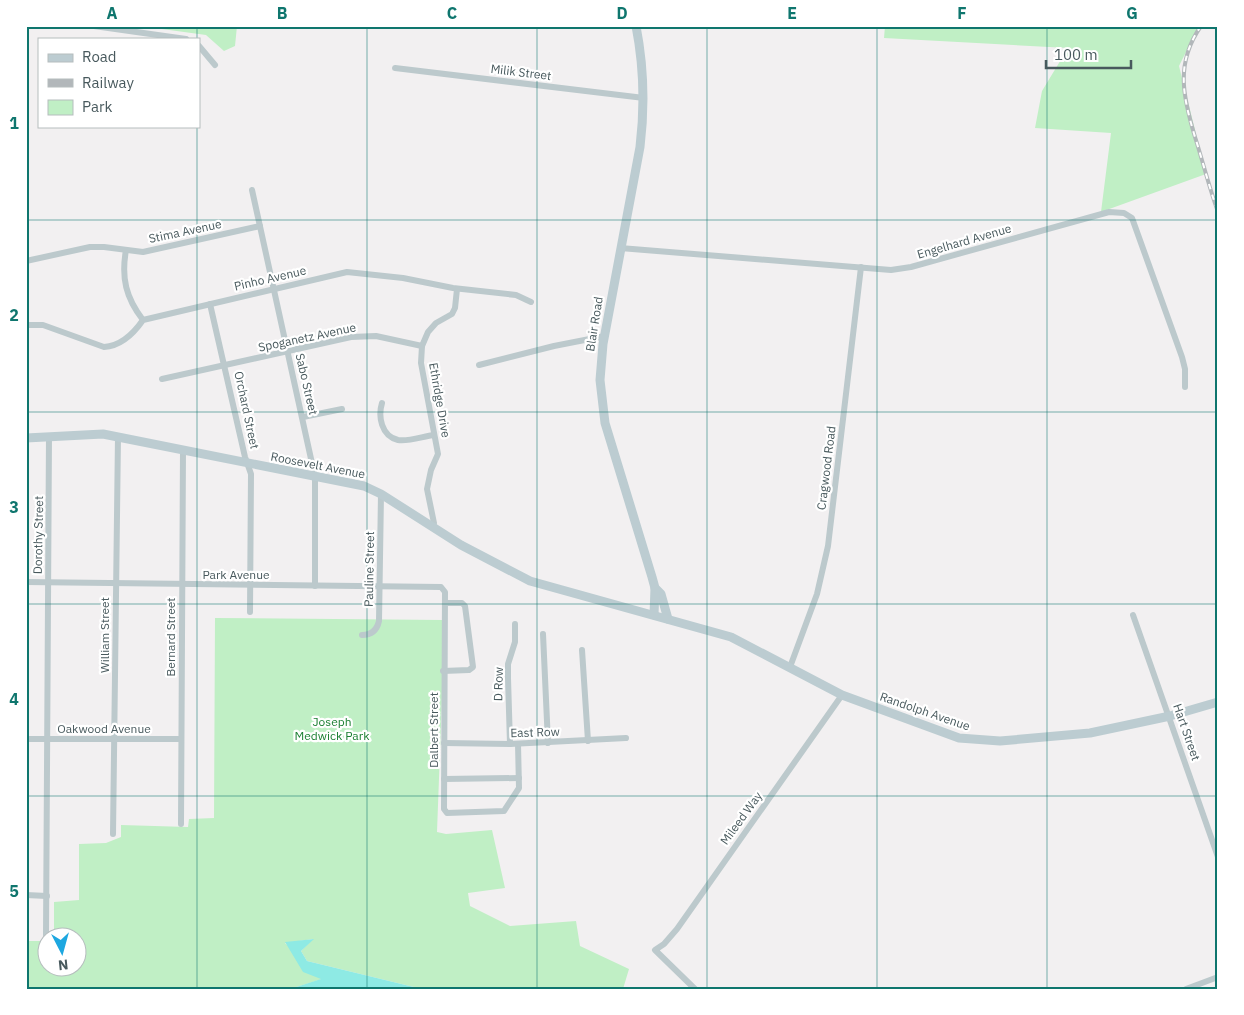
<svg xmlns="http://www.w3.org/2000/svg" width="1244" height="1015" font-family="'IBM Plex Sans',sans-serif">
	<style>
		.green { fill: #c0efc5 }
		.water { fill: #8eeae4 }
		.lines { fill: none; stroke-linecap: round; stroke-linejoin: round }
		.street { stroke: #bcc9cc; stroke-width: 6 }
		.secondary { stroke: #bcccd1; stroke-width: 9 }
		.rail-casing { stroke: #b2b7ba; stroke-width: 4 }
		.rail { stroke: #fff; stroke-width: 2; stroke-dasharray: 5.5; stroke-linecap: butt }
		.grid { fill: none; stroke: #0f766e; stroke-width: 1; stroke-opacity: 0.55 }
		.labels { text-anchor: middle; dominant-baseline: central; stroke-width: 4.5; stroke-linejoin: round; paint-order: stroke }
		.street-label { font-size: 12px; fill: #48595d; stroke: #fff }
		.park-label { font-size: 12px; fill: #197e30; stroke: #fff }
		.neatline { fill: none; stroke: #0f766e; stroke-width: 2 }
		.grid-label { font-size: 16px; text-anchor: middle; font-weight: bold; fill: #0f766e }
	</style>
	<rect width="100%" height="100%" fill="#f2f0f1"/>
	<g class="green">
		<polygon points="140,26 237,26 235,46 224,51 206,35"/>
		<polygon points="885,26 1199,26 1179,66 1206,174 1101,212 1111,133 1035,128 1042,91 1068,48 884,38"/>
		<polygon points="215,618 443,620 443,671 437,832 446,834 492,830 505,888 468,893 470,906 510,926 576,921 580,946 629,969 623,989 422,989 307,961 301,951 313,939 285,943 322,979 290,989 26,989 26,941 47,941 48,968 78,968 78,938 54,937 54,902 79,900 79,844 106,843 121,837 121,825 188,827 189,819 214,818"/>
	</g>
	<polygon class="water" points="314,939 301,951 307,961 422,989 290,989 321,979 303,972 285,942"/>
	<g class="lines">
		<g class="street">
			<polyline points="94,26 186,39"/>
			<polyline points="199,46 215,65"/>
			<polyline points="395,68 644,98"/>
			<polyline points="252,190 315,477 315,586"/>
			<polyline points="620,248 891,270 911,267 1109,212 1124,213 1132,218 1182,357 1185,369 1185,387"/>
			<path d="M126,250c-5,28 0,48 17,70"/>
			<polyline points="26,261 90,247 104,247 143,252 260,226"/>
			<polyline points="210,304 245,457 251,474 250,612"/>
			<path d="M26,325h17l61,22c17,-1 30,-14 39,-27l204,-48 56,6 50,10 63,7 15,7"/>
			<polyline points="479,365 554,346 605,336"/>
			<polyline points="162,379 351,337 376,336 422,346"/>
			<path d="M382,403c-4,13 -1,33 16,37 10,2 26,-4 36,-5"/>
			<polyline points="303,417 342,409"/>
			<polyline points="432,526 434,523 427,489 431,470 438,454 421,363 422,346 428,332 436,323 452,314 455,308 457,289"/>
			<polyline points="26,582 441,587 445,592 444,809 447,813 504,811 519,788 518,744"/>
			<polyline points="1133,615 1218,857"/>
			<polyline points="543,634 548,743"/>
			<path d="M362,635c10,0 15,-5 17,-14l2,-127"/>
			<polyline points="582,650 588,741"/>
			<polyline points="790,667 817,594 828,546 861,267"/>
			<polyline points="443,671 469,670 473,667 465,606 462,603 445,603"/>
			<polyline points="26,739 181,739"/>
			<polyline points="444,743 510,744 626,738"/>
			<polyline points="510,744 508,678 508,664 515,642 515,624"/>
			<polyline points="444,779 519,778"/>
			<polyline points="181,824 183,450"/>
			<polyline points="113,834 118,436"/>
			<polyline points="26,895 47,896"/>
			<polyline points="46,935 49,436"/>
			<polyline points="695,989 655,950 664,944 677,929 842,695"/>
			<polyline points="1186,989 1218,977"/>
		</g>
		<g class="secondary">
			<path d="M636,26c8,41 9,80 4,121l-37,197 -3,36 5,43 47,154 3,11 6,6 7,25"/>
			<polyline points="26,438 103,434 364,486 381,494 461,545 530,581 731,637 842,695 959,738 1000,741 1090,733 1170,716 1218,702"/>
			<polyline points="654,615 655,588"/>
		</g>
		<g class="rail-casing">
			<path id="rail" d="M1201,26c-26,37 -18,71 -6,111 8,25 14,50 23,75"/>
		</g>
		<use href="#rail" class="rail"/>
	</g>
	<path class="grid" d="M197,26v13M367,26v963M537,26v963M707,26v963M877,26v963M1047,26v963M197,126v863M26,220h1192M26,412h1192M26,604h1192M26,796h1192"/>
	<g class="labels">
		<g class="street-label">
			<text transform="translate(521 72) rotate(7)">Milik Street</text>
			<text transform="translate(185 231) rotate(-12)">Stima Avenue</text>
			<text transform="translate(964 241) rotate(-16)">Engelhard Avenue</text>
			<text transform="translate(270 278) rotate(-13)">Pinho Avenue</text>
			<text transform="translate(594 324) rotate(-81)">Blair Road</text>
			<text transform="translate(307 337) rotate(-12)">Spoganetz Avenue</text>
			<text transform="translate(307 384) rotate(77)">Sabo Street</text>
			<text transform="translate(440 400) rotate(80)">Ethridge Drive</text>
			<text transform="translate(247 410) rotate(78)">Orchard Street</text>
			<text transform="translate(318 465) rotate(11)">Roosevelt Avenue</text>
			<text transform="translate(826 468) rotate(-83)">Cragwood Road</text>
			<text transform="translate(38 535) rotate(-89)">Dorothy Street</text>
			<text transform="translate(369 569) rotate(-89)">Pauline Street</text>
			<text x="236" y="574">Park Avenue</text>
			<text transform="translate(104 635) rotate(-90)">William Street</text>
			<text transform="translate(170 637) rotate(-90)">Bernard Street</text>
			<text transform="translate(498 684) rotate(-89)">D Row</text>
			<text transform="translate(925 711) rotate(19)">Randolph Avenue</text>
			<text x="104" y="728">Oakwood Avenue</text>
			<text transform="translate(433 730) rotate(-90)">Dalbert Street</text>
			<text transform="translate(535 732) rotate(-2)">East Row</text>
			<text transform="translate(1187 732) rotate(71)">Hart Street</text>
			<text transform="translate(741 818) rotate(-54)">Mileed Way</text>
		</g>
		<g class="park-label">
			<text x="332" y="721">Joseph<tspan x="332" dy="14">Medwick Park</tspan></text>
		</g>
	</g>
	<rect width="1244" height="1015" fill="none" stroke="#ffffff" stroke-width="55"/>
	<rect x="38" y="38" width="162" height="90" fill="#ffffff" stroke="#b6bdbe"/>
	<rect x="48" y="54" width="25" height="8" fill="#bcccd1" stroke="#b6bdbe"/>
	<text x="82" y="62" font-size="15" fill="#48595d">Road</text>
	<rect x="48" y="79" width="25" height="8" fill="#b2b7ba" stroke="#b6bdbe"/>
	<text x="82" y="88" font-size="15" fill="#48595d">Railway</text>
	<rect x="48" y="100" width="25" height="15" fill="#c0efc5" stroke="#b6bdbe"/>
	<text x="82" y="112" font-size="15" fill="#48595d">Park</text>
	<g transform="translate(62 952) rotate(174)"><circle r="24" fill="#ffffff" stroke="#b6bdbe"/>
	<path d="M0-4L9 19L0 12L-9 19Z" fill="#1da7e0"/>
	<text y="-8" font-size="14" font-weight="bold" text-anchor="middle" fill="#48595d">N</text>
	</g>
	<path d="M1046 60v8h85v-8" fill="none" stroke="#48595d" stroke-width="2.5"/>
	<text x="1054" y="60" font-size="15" fill="#48595d" stroke="#ffffff" stroke-width="4" paint-order="stroke">100 m</text>
	<rect x="28" y="28" width="1188" height="960" class="neatline"/>
	<g class="grid-label">
		<text x="112" y="19">A</text>
		<text x="282" y="19">B</text>
		<text x="452" y="19">C</text>
		<text x="622" y="19">D</text>
		<text x="792" y="19">E</text>
		<text x="962" y="19">F</text>
		<text x="1132" y="19">G</text>
		<text x="14" y="129">1</text>
		<text x="14" y="321">2</text>
		<text x="14" y="513">3</text>
		<text x="14" y="705">4</text>
		<text x="14" y="897">5</text>
	</g>
</svg>
